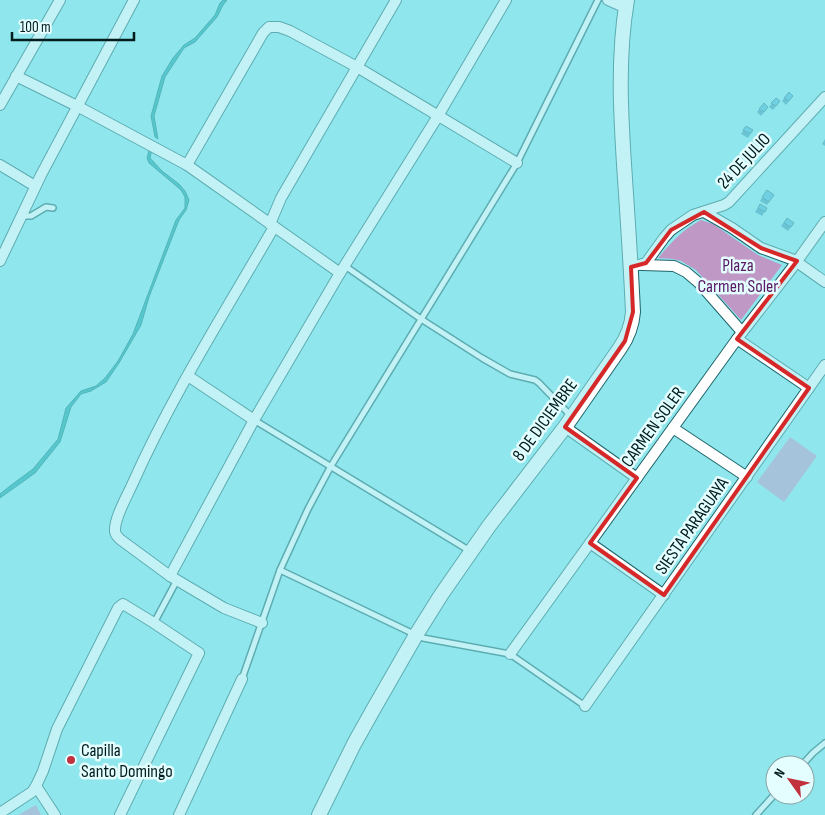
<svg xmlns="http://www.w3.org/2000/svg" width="825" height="815" font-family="'Sofia Sans Condensed',sans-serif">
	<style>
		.green { fill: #bf98c6 }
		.water { fill: #0e9fa7; stroke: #0a787e }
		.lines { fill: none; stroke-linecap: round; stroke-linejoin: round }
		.lane-casing { stroke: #1e656a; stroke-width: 8 }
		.street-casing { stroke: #1e656a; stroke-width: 12 }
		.secondary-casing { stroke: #1e656a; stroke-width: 16 }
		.lane { stroke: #fff; stroke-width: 5 }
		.street { stroke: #fff; stroke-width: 10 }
		.secondary { stroke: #fff; stroke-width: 14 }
		.wall { fill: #3e9ab5 }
		.building { fill: #48b3d3; stroke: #327d94 }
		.marked { fill: none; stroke: #d62828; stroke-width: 4; stroke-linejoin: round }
		.poi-dot { fill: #c1313e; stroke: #e4fdfe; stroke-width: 2 }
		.labels { text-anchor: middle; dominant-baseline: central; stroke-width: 5; stroke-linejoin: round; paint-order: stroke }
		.street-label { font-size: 18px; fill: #001c1e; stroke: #e4fdfe }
		.park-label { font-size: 18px; fill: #591865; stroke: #e4fdfe }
		.poi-label { font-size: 18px; fill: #001c1e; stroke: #e4fdfe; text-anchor: start }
	</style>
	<rect width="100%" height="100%" fill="#8fe7ed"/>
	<g class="green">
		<path d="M701,220l12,4 45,31 24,10 -41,55 -45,-50 -15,-9 -8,-2 -15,-1c15,-17 23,-27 43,-38z"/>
		<polygon points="790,437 817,456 784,502 757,482"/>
		<polygon points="36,805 41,815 18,815"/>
	</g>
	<g class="water">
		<polygon points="223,0 227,0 223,5 217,17 195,42 184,48 165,77 154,116 158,139 155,137 151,116 162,76 173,58 184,45 195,38 215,15 220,3"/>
		<polygon points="150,147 152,149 150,158 162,171 179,184 185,191 189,200 186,210 179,220 149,297 141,325 119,363 106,382 91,391 81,394 71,407 60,442 35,473 0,498 0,494 10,486 33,469 58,439 66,408 81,391 96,386 105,378 118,361 133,334 176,220 185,208 185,197 181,190 149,163 147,158"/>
	</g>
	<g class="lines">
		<g class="lane-casing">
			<g id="lane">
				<polyline points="22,216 31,216 46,207 53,208"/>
				<polyline points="345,266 421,319 482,358 510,374 535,380 539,383 571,416"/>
				<polyline points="254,420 470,551"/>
				<polyline points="280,570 416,635 423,638 510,654 585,706"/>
				<polyline points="154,623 177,580"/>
				<polyline points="242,679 280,570 308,509 331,466 517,163 598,0"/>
				<polyline points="802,765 813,753 825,743"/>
				<polyline points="756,815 775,794"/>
			</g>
		</g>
		<g class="street-casing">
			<g id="street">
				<polyline points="608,0 626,8"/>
				<polyline points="16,76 77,106 187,165 340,273"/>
				<polyline points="0,105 60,0"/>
				<polyline points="0,165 35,186"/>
				<polyline points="187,165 263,33 269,27 279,27 290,31 357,67 517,163"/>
				<polyline points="704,212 732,228 761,248 794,260 825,282"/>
				<polyline points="270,224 281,198 396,0"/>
				<polyline points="0,261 41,175 134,0"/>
				<polyline points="642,265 674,266 686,272 699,283 742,332"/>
				<polyline points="631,267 646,263 664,238 671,230 693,215 724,205 729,202 825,97"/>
				<polyline points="737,339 809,388"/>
				<polyline points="188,376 254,420"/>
				<polyline points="565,427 637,478"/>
				<polyline points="673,428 747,477"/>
				<polyline points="590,543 664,595"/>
				<polyline points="170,576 254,420 340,273 438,116 506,0"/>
				<path d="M262,623l-38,-15 -54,-32 -49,-36c-3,-3 -6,-5 -6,-9 -1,-12 12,-35 17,-46 40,-90 93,-173 142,-258"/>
				<polyline points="510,654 737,339 792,268 825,222"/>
				<polyline points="585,706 825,365"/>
				<polyline points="36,786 55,815"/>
				<polyline points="0,813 32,792 36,786 43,771 57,729 118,608 123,604 154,623 199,653 120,815"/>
				<polyline points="179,815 242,679"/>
			</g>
		</g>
		<g class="secondary-casing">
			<path id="secondary" d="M319,815l35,-71 19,-34 43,-75 25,-40 48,-69 76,-99 55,-79c7,-10 12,-23 13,-36 -2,-44 -5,-89 -8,-133 -4,-59 -8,-120 2,-179"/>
		</g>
		<use href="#lane" class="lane"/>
		<use href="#street" class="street"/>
		<use href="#secondary" class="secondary"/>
	</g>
	<g class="wall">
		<polygon points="789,92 793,96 786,105 782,101"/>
		<polygon points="776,98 780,101 773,110 769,107"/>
		<polygon points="764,103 768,107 761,116 757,112"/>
		<polygon points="746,126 753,130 748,138 741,134"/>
		<polygon points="825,139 825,146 822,144"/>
		<polygon points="751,145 755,148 748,157 744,154"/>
		<polygon points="767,190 774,195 767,205 760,201"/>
		<polygon points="760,204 767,208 762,216 755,212"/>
		<polygon points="787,218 794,223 788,231 781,226"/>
	</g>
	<g class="building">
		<polygon points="789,92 793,96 789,101 784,98"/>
		<polygon points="776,98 780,101 776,106 771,103"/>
		<polygon points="764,103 768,107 764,112 759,109"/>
		<polygon points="746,126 753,130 750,134 743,130"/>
		<polygon points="751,145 755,148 751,153 746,150"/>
		<polygon points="767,190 774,195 769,202 762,197"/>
		<polygon points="760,204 767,208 765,212 758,208"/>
		<polygon points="787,218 794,223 791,227 784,223"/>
	</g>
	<path d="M0 0H825V815H0ZM704,212l57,36 36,13 -60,78 72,49 -145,207 -74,-52 47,-65 -72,-51 60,-86 8,-29 -2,-45 15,-4 25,-33z" fill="#8fe7ed" fill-opacity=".55" fill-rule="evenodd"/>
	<path class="marked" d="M704,212l57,36 36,13 -60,78 72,49 -145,207 -74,-52 47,-65 -72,-51 60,-86 8,-29 -2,-45 15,-4 25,-33z"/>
	<circle class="poi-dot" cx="71" cy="760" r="5"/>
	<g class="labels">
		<g class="street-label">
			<text transform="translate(744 161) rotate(-47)">24 DE JULIO</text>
			<text transform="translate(545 420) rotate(-54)">8 DE DICIEMBRE</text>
			<text transform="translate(653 427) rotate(-54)">CARMEN SOLER</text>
			<text transform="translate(692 526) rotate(-55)">SIESTA PARAGUAYA</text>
		</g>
		<g class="park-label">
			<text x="738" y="265">Plaza<tspan x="738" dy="21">Carmen Soler</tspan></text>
		</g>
		<g class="poi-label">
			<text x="81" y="750">Capilla<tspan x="81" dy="21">Santo Domingo</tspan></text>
		</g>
	</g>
	<g transform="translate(790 780) rotate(303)"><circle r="24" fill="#e4fdfe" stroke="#89a3a4"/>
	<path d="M0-4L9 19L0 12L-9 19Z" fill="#c1313e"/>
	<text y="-8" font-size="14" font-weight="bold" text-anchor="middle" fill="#001c1e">N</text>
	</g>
	<path d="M12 32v8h122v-8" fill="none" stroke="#001c1e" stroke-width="2.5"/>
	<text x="20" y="32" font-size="15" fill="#001c1e" stroke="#e4fdfe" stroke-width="4" paint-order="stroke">100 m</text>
</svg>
